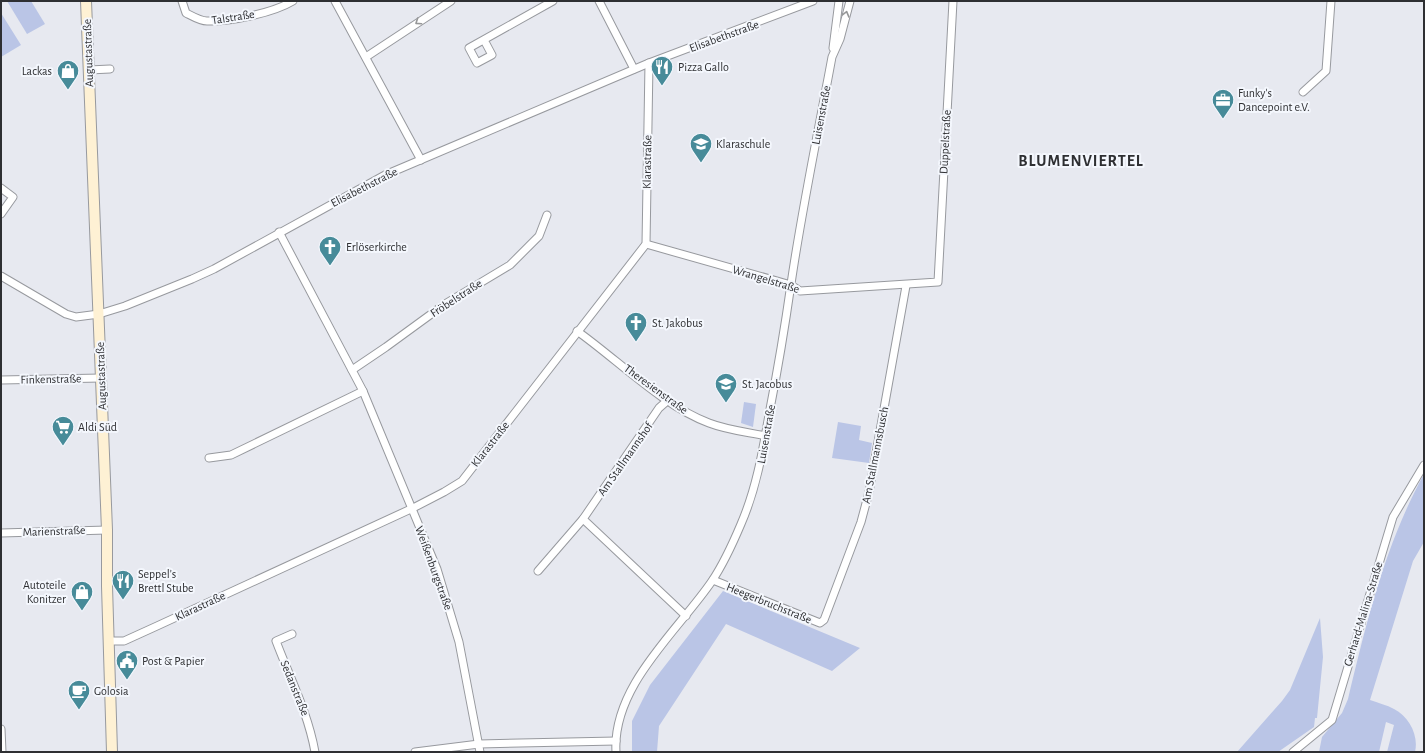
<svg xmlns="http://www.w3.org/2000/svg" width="1425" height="753" font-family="'Alegreya Sans',sans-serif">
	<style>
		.green { fill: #bac5e6 }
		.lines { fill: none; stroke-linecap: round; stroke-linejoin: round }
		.street-casing { stroke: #97999e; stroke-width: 9 }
		.secondary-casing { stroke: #97999e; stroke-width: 12 }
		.street { stroke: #fff; stroke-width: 7 }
		.secondary { stroke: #fef1d4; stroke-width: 10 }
		.oneway { stroke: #969798 }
		.labels { text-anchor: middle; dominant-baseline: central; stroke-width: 4; stroke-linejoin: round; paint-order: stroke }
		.street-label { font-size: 12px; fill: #2e2f32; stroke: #f4f7fd }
		.poi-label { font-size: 12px; fill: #2e2f32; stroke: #f4f7fd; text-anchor: start }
		.district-label { font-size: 16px; font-weight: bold; letter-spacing: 1px; fill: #2e2f32; stroke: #f4f7fd }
	</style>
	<rect width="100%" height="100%" fill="#e7e9f0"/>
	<g class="green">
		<polygon points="7,1 31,1 45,24 27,34"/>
		<polygon points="1,13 21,45 1,57"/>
		<polygon points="744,402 756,404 753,427 741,423"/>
		<polygon points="838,422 861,426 859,440 872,443 869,463 832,458"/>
		<path d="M1424,474v68l-11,19 -43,139c8,3 17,5 24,9 15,8 25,26 21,43h-28l7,-27 -8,-3 -7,30h-60l3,-15 20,-24 6,-14c19,-79 37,-154 76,-225z"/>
		<polygon points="723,591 860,648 832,671 726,624 659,726 657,752 632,752 632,721 650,685"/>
		<polygon points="1320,618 1323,657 1317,718 1315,718 1314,727 1278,752 1237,752 1282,701 1290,690"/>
	</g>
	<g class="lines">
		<g class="street-casing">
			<g id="street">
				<path d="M182,1l4,12c6,3 14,8 21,8 23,1 66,-8 86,-20"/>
				<polyline points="335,1 421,160"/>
				<polyline points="599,1 634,69"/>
				<polyline points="484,40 492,55 477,63 469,48 553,1"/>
				<polyline points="833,48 839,1"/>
				<polyline points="366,57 451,1"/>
				<polyline points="89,70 110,69"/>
				<polyline points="1303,92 1326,71 1331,1"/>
				<polyline points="1,188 13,197 1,214"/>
				<polyline points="279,232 363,391 437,569 459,642 480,752"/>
				<polyline points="646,244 791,285 800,291 938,282 953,1"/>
				<polyline points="1,276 66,314 76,317 99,314 125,306 192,279 214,269 385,175 649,63 813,1"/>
				<path d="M577,331c41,29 86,75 132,92 18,7 38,9 57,13"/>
				<polyline points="352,370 386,347 445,304 510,265 539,236 547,215"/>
				<polyline points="1,380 101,378"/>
				<polyline points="667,401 659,408 583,519 686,616"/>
				<polyline points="209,458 231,455 363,391"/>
				<polyline points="1,533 107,530"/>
				<polyline points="538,571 583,519"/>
				<polyline points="713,580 820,623 824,620 861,522 869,492 906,286"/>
				<path d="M292,634l-16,7c14,37 32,72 39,111"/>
				<polyline points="109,641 124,641 157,626 413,508 444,492 462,481 646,244 649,63"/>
				<polyline points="1,729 2,752"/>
				<polyline points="415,752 479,744 616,741"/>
				<path d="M616,752c-4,-66 62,-121 96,-171 12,-18 21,-38 29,-57 16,-37 22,-75 29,-115 8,-41 15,-83 21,-125 11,-76 27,-151 41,-227l8,-18 10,-38"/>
				<polyline points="1293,752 1332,720 1393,517 1424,465"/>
			</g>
		</g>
		<g class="secondary-casing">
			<polyline id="secondary" points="86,1 107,530 107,586 112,752"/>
		</g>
		<use href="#street" class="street"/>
		<use href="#secondary" class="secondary"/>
	</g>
	<defs><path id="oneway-chevron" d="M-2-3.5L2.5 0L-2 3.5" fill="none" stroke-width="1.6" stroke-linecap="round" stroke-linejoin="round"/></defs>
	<g class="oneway">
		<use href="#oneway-chevron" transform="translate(846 14) rotate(-75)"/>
		<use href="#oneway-chevron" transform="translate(418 22) rotate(146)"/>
	</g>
	<defs>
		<g id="restaurant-pin" transform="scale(1.15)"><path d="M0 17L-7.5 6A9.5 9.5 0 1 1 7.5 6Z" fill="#478b99" stroke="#f4f7fd"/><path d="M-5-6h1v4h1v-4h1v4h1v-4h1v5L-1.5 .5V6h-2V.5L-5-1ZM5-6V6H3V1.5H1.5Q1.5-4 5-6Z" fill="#fff"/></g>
		<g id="shop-pin" transform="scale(1.15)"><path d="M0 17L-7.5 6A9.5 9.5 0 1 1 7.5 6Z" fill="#478b99" stroke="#f4f7fd"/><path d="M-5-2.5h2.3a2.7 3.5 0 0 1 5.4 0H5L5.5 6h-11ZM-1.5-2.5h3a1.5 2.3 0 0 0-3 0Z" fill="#fff"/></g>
		<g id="office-pin" transform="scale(1.15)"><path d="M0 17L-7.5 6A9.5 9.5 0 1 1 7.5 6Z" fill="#478b99" stroke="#f4f7fd"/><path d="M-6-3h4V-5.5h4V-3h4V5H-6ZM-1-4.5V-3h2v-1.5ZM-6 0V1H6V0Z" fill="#fff"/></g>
		<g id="school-pin" transform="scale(1.15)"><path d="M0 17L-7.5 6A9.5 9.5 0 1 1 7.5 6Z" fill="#478b99" stroke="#f4f7fd"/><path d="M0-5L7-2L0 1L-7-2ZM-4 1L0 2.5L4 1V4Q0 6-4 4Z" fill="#fff"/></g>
		<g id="church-pin" transform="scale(1.15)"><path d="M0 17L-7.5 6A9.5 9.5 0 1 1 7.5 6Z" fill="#478b99" stroke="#f4f7fd"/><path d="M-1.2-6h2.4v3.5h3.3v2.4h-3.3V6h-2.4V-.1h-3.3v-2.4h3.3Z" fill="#fff"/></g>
		<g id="supermarket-pin" transform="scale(1.15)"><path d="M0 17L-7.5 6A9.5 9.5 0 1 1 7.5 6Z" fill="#478b99" stroke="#f4f7fd"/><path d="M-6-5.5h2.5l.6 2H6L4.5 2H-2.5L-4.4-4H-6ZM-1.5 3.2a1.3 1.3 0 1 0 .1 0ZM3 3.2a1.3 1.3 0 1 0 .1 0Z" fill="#fff"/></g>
		<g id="civic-pin" transform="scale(1.15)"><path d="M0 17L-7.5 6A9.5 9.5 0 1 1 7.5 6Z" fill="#478b99" stroke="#f4f7fd"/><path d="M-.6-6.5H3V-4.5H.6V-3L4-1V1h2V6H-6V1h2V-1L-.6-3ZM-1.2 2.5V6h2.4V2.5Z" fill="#fff"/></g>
		<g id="cafe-pin" transform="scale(1.15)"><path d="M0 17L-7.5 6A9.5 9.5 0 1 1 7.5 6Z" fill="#478b99" stroke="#f4f7fd"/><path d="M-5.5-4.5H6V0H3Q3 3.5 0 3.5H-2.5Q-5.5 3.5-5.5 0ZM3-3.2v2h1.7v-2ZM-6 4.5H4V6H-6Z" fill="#fff"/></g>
	</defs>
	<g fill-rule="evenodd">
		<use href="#restaurant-pin" x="662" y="67"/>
		<use href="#shop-pin" x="68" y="71"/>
		<use href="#office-pin" x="1223" y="100"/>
		<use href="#school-pin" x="701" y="144"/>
		<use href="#church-pin" x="330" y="247"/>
		<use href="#church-pin" x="636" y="323"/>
		<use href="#school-pin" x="726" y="384"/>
		<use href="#supermarket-pin" x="63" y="427"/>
		<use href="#restaurant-pin" x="123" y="581"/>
		<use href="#shop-pin" x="82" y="592"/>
		<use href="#civic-pin" x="127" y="661"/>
		<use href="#cafe-pin" x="79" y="691"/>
	</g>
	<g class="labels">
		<g class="street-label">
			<text transform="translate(233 17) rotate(-9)">Talstraße</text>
			<text transform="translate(724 36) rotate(-20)">Elisabethstraße</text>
			<text transform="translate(88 53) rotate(-92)">Augustastraße</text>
			<text transform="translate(821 115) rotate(-79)">Luisenstraße</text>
			<text transform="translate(945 142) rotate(-87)">Düppelstraße</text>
			<text transform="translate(647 162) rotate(-89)">Klarastraße</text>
			<text transform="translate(364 187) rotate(-27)">Elisabethstraße</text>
			<text transform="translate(766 279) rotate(17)">Wrangelstraße</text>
			<text transform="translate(456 298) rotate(-33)">Fröbelstraße</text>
			<text transform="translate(101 376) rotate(-92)">Augustastraße</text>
			<text transform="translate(51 379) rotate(-1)">Finkenstraße</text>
			<text transform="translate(656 389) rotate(36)">Theresienstraße</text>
			<text transform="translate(766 434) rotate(-80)">Luisenstraße</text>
			<text transform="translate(490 444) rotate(-52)">Klarastraße</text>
			<text transform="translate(875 455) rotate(-79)">Am Stallmannsbusch</text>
			<text transform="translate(625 459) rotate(-55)">Am Stallmannshof</text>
			<text transform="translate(54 531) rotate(-2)">Marienstraße</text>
			<text transform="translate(434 568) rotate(70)">Weißenburgstraße</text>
			<text transform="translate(769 603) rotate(22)">Heegerbruchstraße</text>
			<text transform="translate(200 606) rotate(-25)">Klarastraße</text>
			<text transform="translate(1363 614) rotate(-73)">Gerhard-Malina-Straße</text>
			<text transform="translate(295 688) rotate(68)">Sedanstraße</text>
		</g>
		<g class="poi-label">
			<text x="678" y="67">Pizza Gallo</text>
			<text x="52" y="71" text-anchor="end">Lackas</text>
			<text x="1238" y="93">Funky's<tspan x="1238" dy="14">Dancepoint e.V.</tspan></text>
			<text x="716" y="144">Klaraschule</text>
			<text x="346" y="247">Erlöserkirche</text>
			<text x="652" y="323">St. Jakobus</text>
			<text x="742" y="384">St. Jacobus</text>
			<text x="78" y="427">Aldi Süd</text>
			<text x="138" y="574">Seppel’s<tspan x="138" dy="14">Brettl Stube</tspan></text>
			<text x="66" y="585" text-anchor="end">Autoteile<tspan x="66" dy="14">Konitzer</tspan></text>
			<text x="142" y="661">Post &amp; Papier</text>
			<text x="94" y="691">Golosia</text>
		</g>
		<g class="district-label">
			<text x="1081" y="161">BLUMENVIERTEL</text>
		</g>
	</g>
	<rect width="1425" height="753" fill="none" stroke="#2e2f32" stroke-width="4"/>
</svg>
